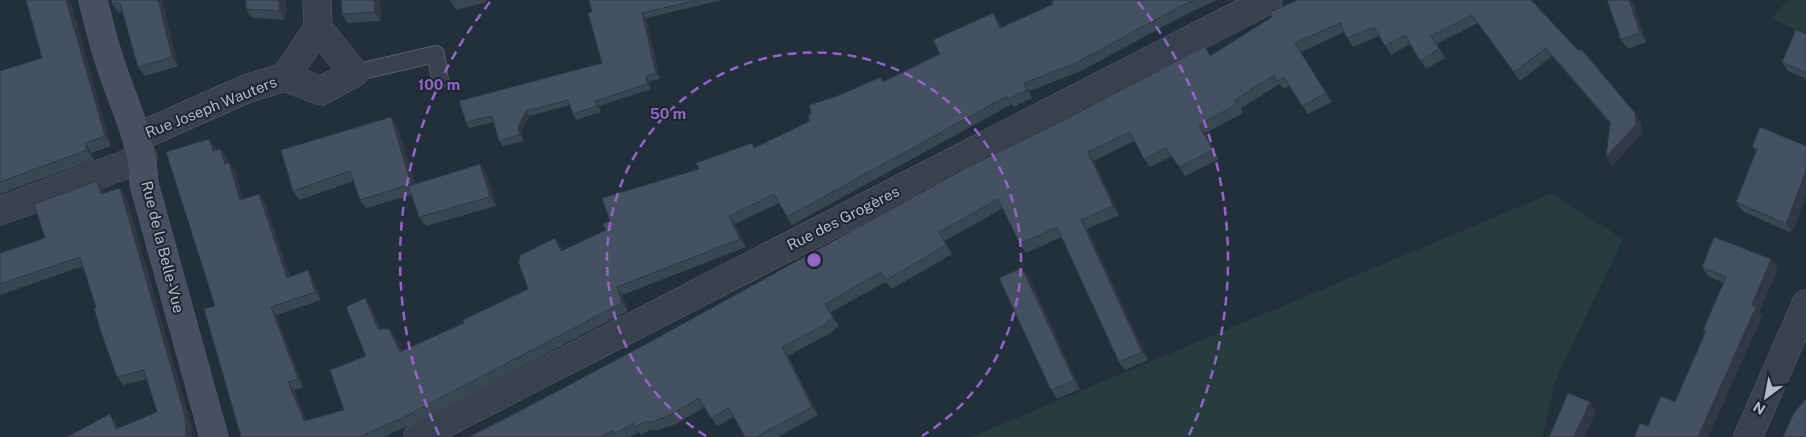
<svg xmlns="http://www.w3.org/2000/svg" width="1806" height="437" font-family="'Public Sans',sans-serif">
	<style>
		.green { fill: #263c3f }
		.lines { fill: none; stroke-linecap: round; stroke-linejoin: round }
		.lane-casing { stroke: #565f6c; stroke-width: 18 }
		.street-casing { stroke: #565f6c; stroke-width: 29 }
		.secondary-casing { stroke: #565f6c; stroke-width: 29 }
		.lane { stroke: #38414e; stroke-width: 16 }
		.street { stroke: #38414e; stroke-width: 28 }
		.secondary { stroke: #465061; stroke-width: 28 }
		.wall { fill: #3b4654 }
		.shaded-wall { fill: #303945 }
		.building { fill: #455162; stroke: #303945 }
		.ring { fill: none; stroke: #9266c3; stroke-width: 2.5; stroke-dasharray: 9 6 }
		.labels { text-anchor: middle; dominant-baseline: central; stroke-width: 4; stroke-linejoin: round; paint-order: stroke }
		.street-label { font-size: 15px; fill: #b4bcc9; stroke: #1d2633 }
		.centre { fill: #9266c3; stroke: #1d2633; stroke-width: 2.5 }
		.ring-label { font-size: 15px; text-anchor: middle; font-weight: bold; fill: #9266c3; stroke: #1d2633; stroke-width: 4; stroke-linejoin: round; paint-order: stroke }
	</style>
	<rect width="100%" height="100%" fill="#242f3e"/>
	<g class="green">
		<polygon points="1788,0 1806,0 1806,34 1771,19"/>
		<polygon points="1552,193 1623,239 1555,381 1543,437 971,437"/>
	</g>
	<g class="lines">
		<g class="lane-casing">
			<polyline id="lane" points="354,73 436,54 440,80"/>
		</g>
		<g class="street-casing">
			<g id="street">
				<polyline points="317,0 318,28"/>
				<polygon points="318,28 354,73 321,91 285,77"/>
				<polyline points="138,137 246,89 285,77"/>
				<polyline points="0,211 143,158"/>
				<polyline points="418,437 1268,0"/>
				<polyline points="1748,437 1806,304"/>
			</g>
		</g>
		<g class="secondary-casing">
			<path id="secondary" d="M93,0c6,25 12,50 21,74 14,41 28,66 30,110l70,253"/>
		</g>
		<use href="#lane" class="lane"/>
		<use href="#street" class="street"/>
		<use href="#secondary" class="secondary"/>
	</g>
	<g class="wall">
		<polygon points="26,0 70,0 111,146 92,153 94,160 0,194 0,71 42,58"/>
		<polygon points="111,0 162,0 178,66 145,76 138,67 123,12 119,13 112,4"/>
		<polygon points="286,0 285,20 252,18 246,9"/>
		<polygon points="380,0 381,21 348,23 342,14"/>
		<polygon points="450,0 486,0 486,2 456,10"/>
		<polygon points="589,0 722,0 646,18 660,79 649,81 651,89 599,106 601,112 576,120 573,114 570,105 529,116 521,132 524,141 503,146 499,141 494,122 469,128 466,122 602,63"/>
		<polygon points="1055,0 1217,0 1187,14 1079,72 1029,91 1032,98 1013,107 1012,104 792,225 787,217 779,203 735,224 746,247 622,295 628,311 408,426 383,437 241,437 215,306 215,147 216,150 220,149 226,157 228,163 229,162 235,170 243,199 259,194 265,202 290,277 313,279 321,300 276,315 303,387 294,390 306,421 344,410 366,356 365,298 371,306 380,329 389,329 395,337 402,351 464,323 528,289 561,246 563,251 606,230 610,221 699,169 755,148 810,121 884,81 940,54 998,21 1002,27 1053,4"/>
		<polygon points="1531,0 1641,122 1642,133 1612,166 1610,123 1552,56 1520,81 1478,23 1437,44 1445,58 1426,69 1410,44 1391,55 1379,36 1353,47 1347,38 1344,32 1301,52 1332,102 1308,114 1290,86 1283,89 1280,84 1241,108 1243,113 1205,133 1219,159 1185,176 1172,156 1150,167 1144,159 1134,141 1094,161 1119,215 1087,229 1148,360 1125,370 1119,362 1061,237 1026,253 1020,244 1003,208 945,241 952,254 892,289 886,282 831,312 839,326 834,330 834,331 788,356 818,415 778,437 745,437 734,417 717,426 705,407 676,424 658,430 650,430 641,435 639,432 630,437 468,437 1211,55 1272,17"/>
		<polygon points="1607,0 1632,0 1646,42 1628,49 1621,40"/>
		<polygon points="1806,34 1806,79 1788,71 1782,62"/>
		<polygon points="391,117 397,126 415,184 486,173 496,206 426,226 419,217 411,195 366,208 360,200 354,181 299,200 293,191"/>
		<polygon points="1806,146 1806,196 1792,233 1742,211 1736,202 1756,152 1752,147"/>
		<polygon points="97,181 103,190 104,193 126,197 191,424 192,437 67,437 116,423 119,428 157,412 147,379 123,385 117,377 96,307 83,266 0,295 0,253 45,238"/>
		<polygon points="1702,267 1778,268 1759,312 1762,316 1708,437 1634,437 1648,426 1675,402 1705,333 1703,330 1724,283 1708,276"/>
		<polygon points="1022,268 1029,277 1080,389 1057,399 1051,390"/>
	</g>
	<g class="shaded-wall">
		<polygon points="66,0 70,0 111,146 105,136"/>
		<polygon points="158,0 162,0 178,66 172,57"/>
		<polygon points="279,0 286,0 285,20 279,11"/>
		<polygon points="374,0 380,0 381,21 375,12"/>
		<polygon points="1629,0 1632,0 1646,42 1640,33"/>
		<polygon points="642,13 646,18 660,79 656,73"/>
		<polygon points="993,13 998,21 1006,36 1000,28"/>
		<polygon points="1295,43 1301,52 1332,102 1326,93"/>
		<polygon points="646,76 649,81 651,89 647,84"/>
		<polygon points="1024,83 1029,91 1032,98 1027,90"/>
		<polygon points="595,101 599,106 601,112 597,106"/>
		<polygon points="526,111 529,116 521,132 524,141 520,135 518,126"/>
		<polygon points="1635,113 1641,122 1642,133 1612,166 1606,157"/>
		<polygon points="391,117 397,126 417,193 411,184"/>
		<polygon points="1199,125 1205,133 1219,159 1213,150"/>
		<polygon points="209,139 215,147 219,159 213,151"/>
		<polygon points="85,143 92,153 94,160 87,150"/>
		<polygon points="220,149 226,157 230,172 225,164"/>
		<polygon points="1088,152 1094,161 1119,215 1113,206"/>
		<polygon points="229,162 235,170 246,208 240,200"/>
		<polygon points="480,164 486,173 496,206 490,197"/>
		<polygon points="1806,171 1806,196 1792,233 1786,224"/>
		<polygon points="97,181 103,190 107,202 101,194"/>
		<polygon points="120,188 126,197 191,424 192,437 186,437"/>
		<polygon points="259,194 265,202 293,286 287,278"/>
		<polygon points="729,216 735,224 746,247 740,239"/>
		<polygon points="1081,220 1087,229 1148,360 1142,352"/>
		<polygon points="939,232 945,241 952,254 946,245"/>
		<polygon points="555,238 561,246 567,259 561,251"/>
		<polygon points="1771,259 1778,268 1759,312 1762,316 1708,437 1698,437 1752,305"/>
		<polygon points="1022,268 1029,277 1080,389 1074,380"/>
		<polygon points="308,270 313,279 321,300 315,292"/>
		<polygon points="617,287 622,295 628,311 622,303"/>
		<polygon points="365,298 371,306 383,337 378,329"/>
		<polygon points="825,304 831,312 839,326 833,318"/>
		<polygon points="271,307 276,315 303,387 298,379"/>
		<polygon points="389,329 395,337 406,360 400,352"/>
		<polygon points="782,347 788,356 818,415 812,407"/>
		<polygon points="288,382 294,390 310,429 304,421"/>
		<polygon points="1590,402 1596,411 1585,437 1574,437"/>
		<polygon points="110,414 116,423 122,437 116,429"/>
	</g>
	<g class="building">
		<polygon points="26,0 66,0 105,136 85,143 87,150 0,182 0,71 42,58"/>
		<polygon points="111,0 158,0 172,57 138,67 120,3 112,4"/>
		<polygon points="246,0 279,0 279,11 246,9"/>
		<polygon points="341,0 374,0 375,12 342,14"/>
		<polygon points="589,0 697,0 642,13 656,73 646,76 647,84 595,101 597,106 573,114 568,100 526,111 518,126 520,135 499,141 492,116 466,122 459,101 602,63 588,13 592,12"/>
		<polygon points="1055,0 1195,0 1181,6 1074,64 1024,83 1027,90 1008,99 1007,96 787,217 774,194 729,216 740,239 617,287 622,303 402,418 359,437 241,437 204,309 215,306 166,152 209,139 213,151 220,149 225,164 229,162 240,200 259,194 287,278 308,270 315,292 271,307 298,379 288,382 304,421 344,410 330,370 366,356 346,307 365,298 378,329 389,329 400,352 464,323 463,320 528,289 518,261 520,260 519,256 555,238 561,251 606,230 603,224 610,221 602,198 699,169 696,163 752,143 754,148 810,121 808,115 811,114 809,105 837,96 881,77 883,82 940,54 933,40 993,13 1000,28 1053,4 1052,1"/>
		<polygon points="1298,0 1531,0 1579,51 1581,49 1635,113 1636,125 1606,157 1610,122 1546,48 1514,72 1472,15 1431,36 1439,49 1420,61 1405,35 1385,46 1374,27 1347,38 1340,23 1295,43 1326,93 1302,106 1284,77 1277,81 1274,75 1235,100 1237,104 1199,125 1213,150 1179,167 1166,148 1144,159 1130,132 1088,152 1113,206 1081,220 1142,352 1119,362 1057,227 1020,244 998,199 939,232 946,245 886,280 881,272 825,304 833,318 828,321 828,323 782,347 812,407 756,437 745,437 729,408 711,418 699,398 670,415 652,422 644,422 635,427 633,423 614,434 612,431 601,437 468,437 503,420 648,343 966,168 1064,120 1205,46 1210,56 1272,17 1270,12"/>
		<polygon points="1607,0 1629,0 1640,33 1621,40"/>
		<polygon points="1796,30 1806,34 1806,73 1782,62"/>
		<polygon points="391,117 411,184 360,200 350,171 293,191 281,150"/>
		<polygon points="1760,127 1806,146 1806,171 1786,224 1736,202 1757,149 1752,147"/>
		<polygon points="480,164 490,197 419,217 409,186"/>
		<polygon points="97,181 101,194 120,188 185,416 186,437 67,437 110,414 116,429 157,412 144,370 117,377 100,329 94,308 96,307 80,257 0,284 0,253 45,238 34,204"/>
		<polygon points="1714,237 1771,259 1752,305 1756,307 1698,437 1634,437 1640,423 1648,426 1661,396 1675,402 1706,331 1703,330 1726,277 1702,267"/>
		<polygon points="1022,268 1074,380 1051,390 999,278"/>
		<polygon points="1568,393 1590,402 1574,437 1549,437"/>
		<polygon points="1806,399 1806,437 1783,437 1794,413"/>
	</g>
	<g class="ring">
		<path d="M706 436A207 207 0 1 1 922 436"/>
		<path d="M439 435A414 414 0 0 1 490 2M1138 2A414 414 0 0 1 1189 435"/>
	</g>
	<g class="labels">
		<g class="street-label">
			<text transform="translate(211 107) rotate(-22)">Rue Joseph Wauters</text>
			<text transform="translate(843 218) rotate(-27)">Rue des Grogères</text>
			<text transform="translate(163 247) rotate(76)">Rue de la Belle-Vue</text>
		</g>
	</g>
	<circle cx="814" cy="260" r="8" class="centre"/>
	<g class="ring-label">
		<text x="439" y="90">100 m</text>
		<text x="668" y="119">50 m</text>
	</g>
	<g transform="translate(1766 397) rotate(212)" stroke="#1d2633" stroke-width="4" paint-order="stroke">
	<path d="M0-4L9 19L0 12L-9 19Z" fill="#b4bcc9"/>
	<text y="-8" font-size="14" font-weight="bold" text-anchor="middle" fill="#b4bcc9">N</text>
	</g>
</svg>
